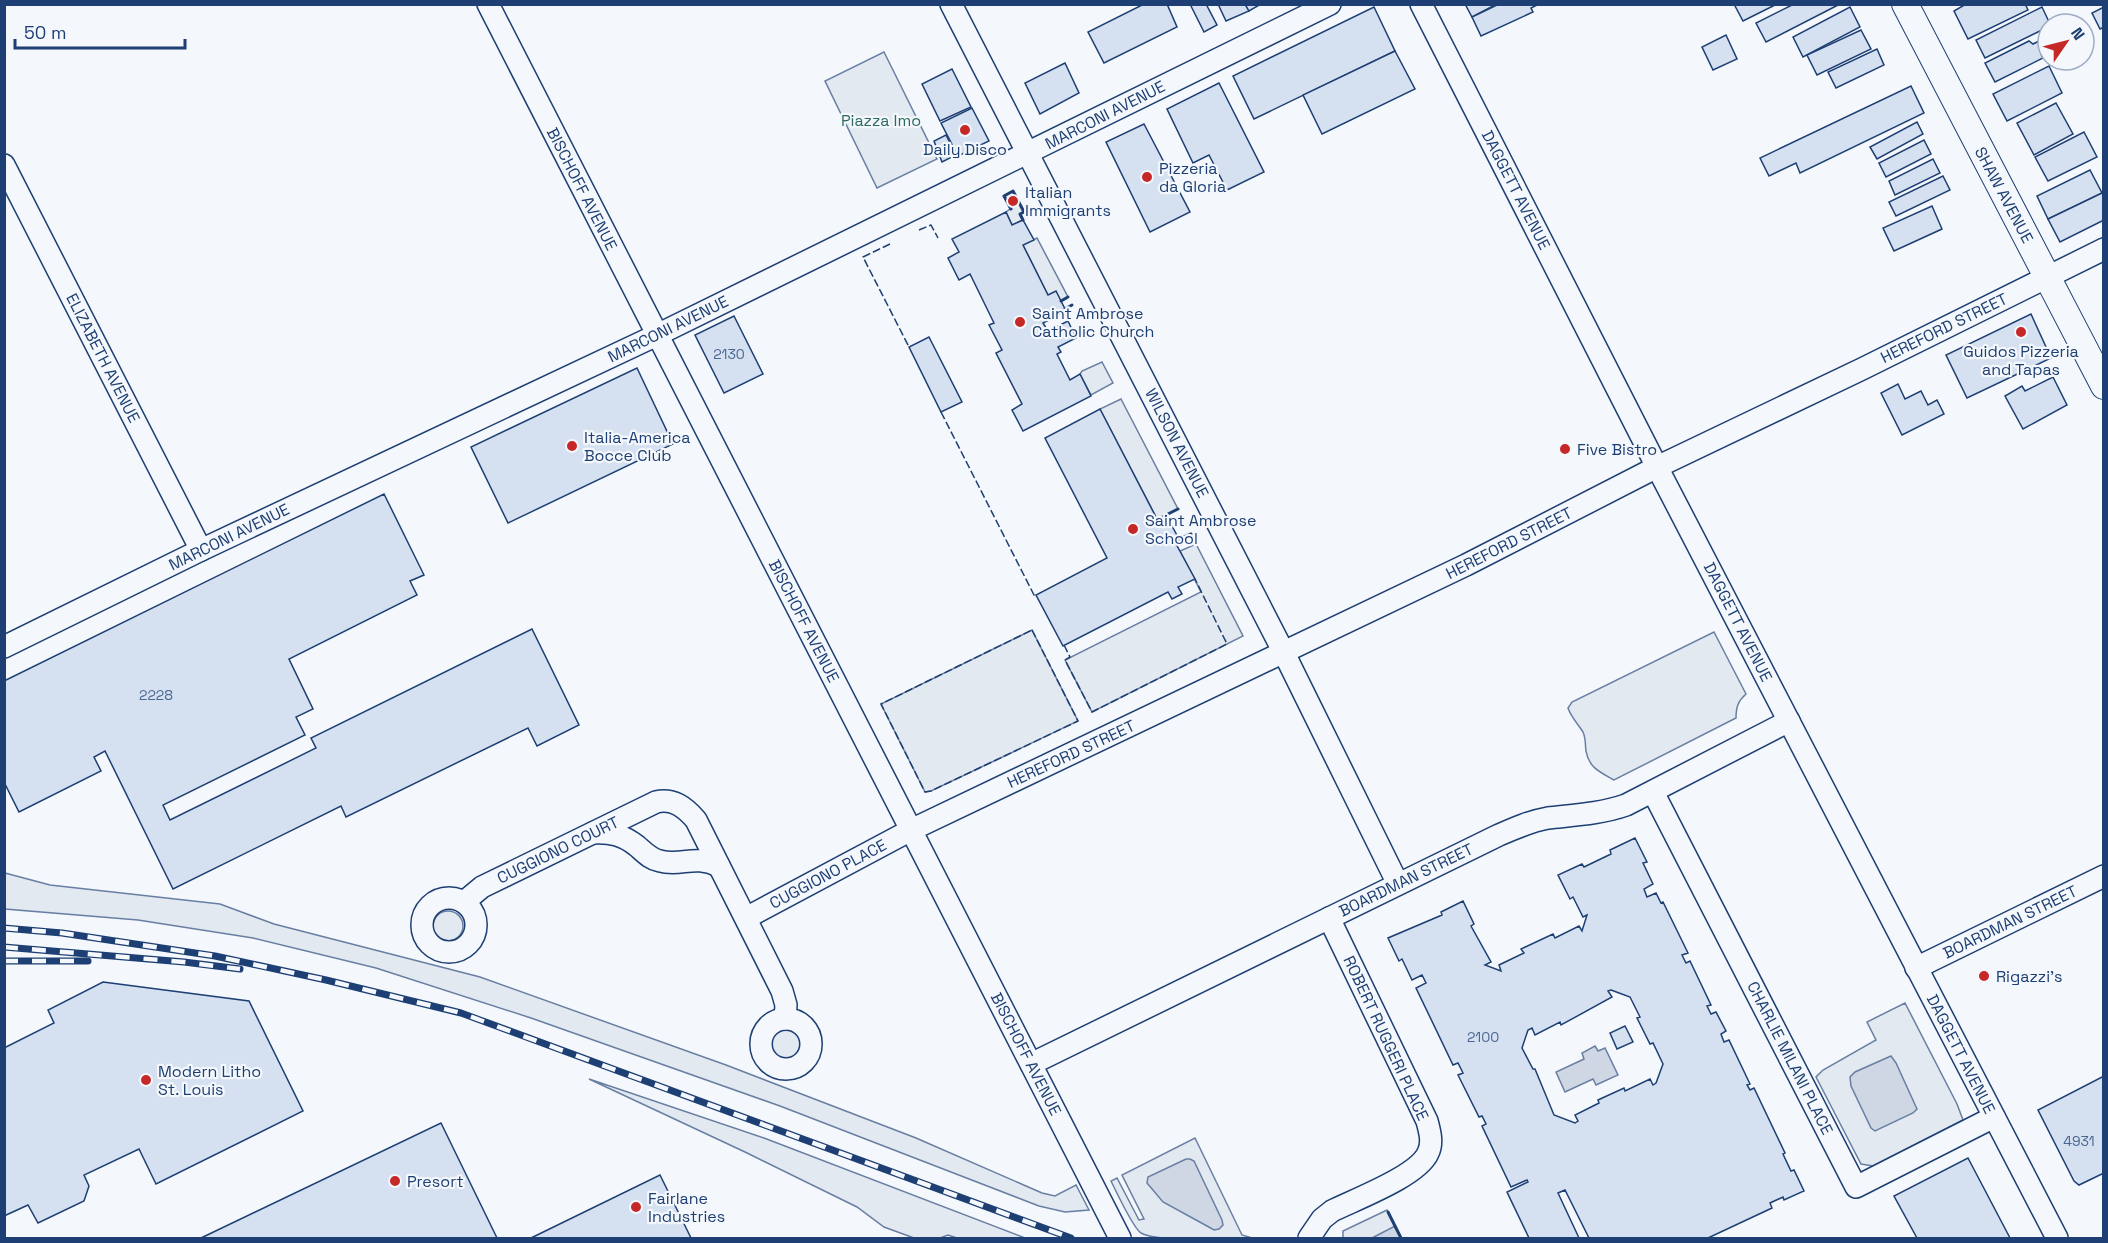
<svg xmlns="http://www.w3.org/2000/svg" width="2108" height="1243" font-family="'Space Grotesk',sans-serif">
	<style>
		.green { fill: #e3e9f0; stroke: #687fa3; stroke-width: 1.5 }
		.water { fill: #cfd7e4; stroke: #687fa3; stroke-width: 1.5 }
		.building { fill: #d5e0f0; stroke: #1d3f73; stroke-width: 1.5; fill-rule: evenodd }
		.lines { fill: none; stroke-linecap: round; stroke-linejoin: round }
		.minor-casing { stroke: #1d3f73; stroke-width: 24 }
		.tertiary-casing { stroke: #1d3f73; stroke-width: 28 }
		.minor { stroke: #f4f7fb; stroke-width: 21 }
		.tertiary { stroke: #f4f7fb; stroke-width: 26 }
		.rail-casing { stroke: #1d3f73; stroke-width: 7 }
		.rail { stroke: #f4f7fb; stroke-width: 4.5; stroke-dasharray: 14; stroke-linecap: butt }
		.fence { stroke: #1d3f73; stroke-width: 1.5; stroke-dasharray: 8 3; stroke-linecap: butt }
		.wall { stroke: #1d3f73; stroke-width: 3 }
		.poi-dot { fill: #c62828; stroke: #f4f7fb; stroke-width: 2 }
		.labels { text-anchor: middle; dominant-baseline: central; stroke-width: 4.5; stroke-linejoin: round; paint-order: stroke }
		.number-label { font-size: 14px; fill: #4b6792 }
		.street-label { font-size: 16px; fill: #1d3f73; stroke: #f4f7fb }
		.park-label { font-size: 16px; fill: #2c6c60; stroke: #f4f7fb }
		.poi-label { font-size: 16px; fill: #1d3f73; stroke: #f4f7fb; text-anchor: start }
	</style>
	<rect width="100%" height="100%" fill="#f4f7fb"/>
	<g class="green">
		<polygon points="884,52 937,159 877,188 825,81"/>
		<polygon points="1013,191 1024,212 1020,214 1023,220 1012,225 1006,212 1010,209 1004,196"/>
		<polygon points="1037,238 1068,297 1061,301 1048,295 1023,245"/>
		<polygon points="1102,362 1113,383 1091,395 1080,374 1082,371"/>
		<polygon points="1121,399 1178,509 1157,519 1100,409"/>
		<polygon points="1196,544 1243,636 1092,712 1065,660 1201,592 1180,551"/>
		<polygon points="1032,630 1078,721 931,791 925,792 881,704"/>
		<path d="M1714,632l32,62c-8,7 -10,13 -10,24l-122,62c-14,-8 -25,-12 -28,-29 -1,-6 0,-13 -3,-19 -5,-8 -12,-15 -15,-24l4,-6z"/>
		<polygon points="5,873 50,885 220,904 274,924 480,977 726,1065 916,1138 1042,1193 1055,1196 1076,1185 1089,1210 1065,1212 1039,1206 780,1106 531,1018 376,968 253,938 138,920 5,909"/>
		<circle cx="448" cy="926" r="15"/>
		<polygon points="1905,1003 1957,1104 1963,1120 1873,1166 1861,1164 1816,1077 1823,1070 1876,1040 1867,1022"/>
		<circle cx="785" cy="1044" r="15"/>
		<polygon points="589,1079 764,1138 1025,1238 957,1238 948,1235 940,1238 914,1238 884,1227 857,1207 745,1152"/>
		<path d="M1195,1138l47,97 10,3c-23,0 -94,5 -111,-5 -8,-5 -25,-42 -30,-52l6,-3 22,42 5,-1 -22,-44z"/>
		<polygon points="1387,1210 1401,1238 1343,1238 1343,1231"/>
	</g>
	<g class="water">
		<polygon points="1595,1046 1598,1051 1605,1048 1618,1075 1596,1085 1593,1079 1565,1092 1556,1072 1584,1059 1582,1053"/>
		<polygon points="1891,1056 1896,1063 1917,1109 1913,1113 1875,1131 1871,1128 1851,1086 1850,1077 1855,1072"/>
		<polygon points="1186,1159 1190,1159 1194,1161 1222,1220 1223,1225 1219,1229 1214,1230 1207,1226 1163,1202 1147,1183 1148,1177"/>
		<polygon points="1395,1226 1401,1238 1372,1238"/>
	</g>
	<g class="building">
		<polygon points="1144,4 1167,4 1177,27 1104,63 1088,32"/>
		<polygon points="1190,4 1206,4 1217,25 1204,32"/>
		<polygon points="1218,4 1245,4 1249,11 1226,21"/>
		<polygon points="1245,4 1261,4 1249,11"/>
		<polygon points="1465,4 1497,4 1472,17"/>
		<polygon points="1499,4 1539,4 1531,8 1533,12 1481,36 1472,17"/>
		<polygon points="1734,4 1777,4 1743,21"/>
		<polygon points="1794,4 1840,4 1766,42 1756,23"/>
		<polygon points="1966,4 2025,4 2028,10 1968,39 1954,11"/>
		<polygon points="1374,7 1395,51 1254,119 1233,76"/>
		<polygon points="1850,7 1860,27 1803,57 1793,37"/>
		<polygon points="2042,7 2050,24 2048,24 2048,27 1985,58 1976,40"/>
		<polygon points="2104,7 2104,27 2100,29 2092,13"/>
		<polygon points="1861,30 1871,49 1817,75 1807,55"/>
		<polygon points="1726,35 1737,59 1713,70 1702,47"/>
		<polygon points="2045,38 2048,50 2041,54 2043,58 1995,82 1985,63 2029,41 2033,44"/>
		<polygon points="1877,49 1884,65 1836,88 1828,72"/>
		<polygon points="1395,51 1415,89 1322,134 1303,95"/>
		<polygon points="1065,63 1079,93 1040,114 1025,83"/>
		<polygon points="2049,66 2062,93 2007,121 1993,94"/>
		<polygon points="952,69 971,107 940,121 922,84"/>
		<polygon points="1219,83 1264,172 1227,190 1209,155 1193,163 1167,109"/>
		<polygon points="1911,86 1924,113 1800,173 1796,163 1769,176 1760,158"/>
		<polygon points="2056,103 2073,134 2034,155 2017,123"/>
		<polygon points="972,108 989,141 958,156 941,123"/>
		<polygon points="1917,122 1923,134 1877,159 1870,147"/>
		<polygon points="1144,124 1190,212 1150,232 1106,142"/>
		<polygon points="2084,132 2097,157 2048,181 2035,157"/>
		<polygon points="946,135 956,155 942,162 934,141"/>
		<polygon points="1924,140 1931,154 1886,177 1879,163"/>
		<polygon points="1933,159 1940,173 1895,195 1889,181"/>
		<polygon points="2090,170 2102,193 2048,219 2037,196"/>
		<polygon points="1943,176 1950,190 1896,216 1889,202"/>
		<polygon points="2102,193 2104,197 2104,220 2060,242 2048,219"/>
		<polygon points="1932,206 1942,229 1894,251 1883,228"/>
		<polygon points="1006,212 1012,225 1023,220 1034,240 1023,245 1048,295 1056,291 1066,311 1043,323 1048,331 1068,321 1076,338 1058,347 1061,352 1057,354 1070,380 1080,374 1091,396 1023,431 1012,410 1022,404 996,353 1002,350 989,325 994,323 970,274 959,280 948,258 959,252 952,239"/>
		<polygon points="2031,314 2051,358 1967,398 1946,355"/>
		<polygon points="734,316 763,374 724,393 695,335"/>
		<polygon points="929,337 962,402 941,412 909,347"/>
		<polygon points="637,368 673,444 508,523 471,447"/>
		<polygon points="2053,377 2067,405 2023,429 2005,396 2022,386 2025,391"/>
		<polygon points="1898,384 1905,399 1921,391 1928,405 1937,400 1944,414 1902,435 1881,393"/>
		<polygon points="1100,409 1157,519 1166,515 1179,539 1175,542 1195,579 1178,587 1182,594 1172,599 1168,592 1063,646 1036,595 1107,558 1045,438"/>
		<polygon points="384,494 424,575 410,581 417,595 289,659 313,709 296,717 305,735 163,805 170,820 316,748 311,738 532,629 579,725 537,746 528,728 346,817 341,806 173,889 105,751 94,757 101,771 19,812 4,782 4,681"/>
		<path d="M1635,838l12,24 -4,1 10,21 -9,5 3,8 9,-4 5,10 2,-1 25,51 -6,2 4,8 4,-2 21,44 -4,1 4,8 5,-2 10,19 -5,3 3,8 5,-2 21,44 -3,1 3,5 4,-2 31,65 -2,1 8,17 3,-1 10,21 -20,9 -1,-3 -13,6 2,5 -64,30h-119l-24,-48 -7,3 21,45h-50l-22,-46 21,-10 -1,-2 -16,7 -29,-61 4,-2 -4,-8 -3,1 -21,-42 5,-2 -5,-10 -5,2 -37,-77 10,-5 -4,-8 -10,5 -10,-21 -3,2 -11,-23 54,-23 -1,-3 22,-11 11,23 -3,2 20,36 -6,3 16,6 -2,-6 25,-12 -3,-4 32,-15 2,4 24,-12 3,5 5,-16 -4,2 -10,-20 -3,2 -12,-24 24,-11 2,3 27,-13 -1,-4zM1611,990l19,7 10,20 -3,1 13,26 3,-1 10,21 -7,19 -3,2 -3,-6 -25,12 -1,-3 -26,12 1,3 -24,12 3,6 -3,2 -21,-8 -19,-46h-2l-11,-21 6,-18 4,-2 3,7 25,-13 1,3 51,-28 -4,-6z"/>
		<polygon points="103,982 249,1001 303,1111 156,1184 139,1149 84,1175 89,1186 84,1201 38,1223 28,1205 4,1216 4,1048 54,1023 48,1010"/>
		<polygon points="1625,1026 1633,1042 1617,1049 1610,1033"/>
		<polygon points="2104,1076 2104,1173 2079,1185 2074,1181 2038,1110"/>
		<polygon points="441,1123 497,1238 201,1238"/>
		<polygon points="1968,1158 2010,1238 1917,1238 1894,1196"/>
		<polygon points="660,1175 691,1238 531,1238"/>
	</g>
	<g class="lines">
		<g class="minor-casing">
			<g id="minor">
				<polyline points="488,4 1120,1238"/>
				<polyline points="951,4 1283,651 1398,884"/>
				<polyline points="1421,4 1657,467 2057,1238"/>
				<polyline points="4,165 201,550"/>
				<polyline points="4,647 201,550 657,335 1330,4"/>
				<polyline points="1653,792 1856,1187 1994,1117"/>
				<path d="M593,833c18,-1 30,2 44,13 7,6 13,13 23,15 21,6 34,-7 59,5"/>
				<circle cx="449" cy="925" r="27"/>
				<path d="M464,902l18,-15 174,-85c17,-4 29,5 40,18l86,171 4,14 -1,14"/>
				<polyline points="746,918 911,830 1466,565 1657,467 1862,369 2104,249"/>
				<polyline points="1916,968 2104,876"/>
				<circle cx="786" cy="1044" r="25"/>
				<path d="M1031,1064l468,-229c16,-7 32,-14 49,-17 27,-3 52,-4 78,-13l163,-84"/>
				<path d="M1309,1238l13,-19 10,-8c24,-12 86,-35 96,-58 5,-10 2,-21 -1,-32l-98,-203"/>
			</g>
		</g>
		<g class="tertiary-casing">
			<polyline id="tertiary" points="1905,4 2104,386"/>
		</g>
		<use href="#minor" class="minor"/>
		<use href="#tertiary" class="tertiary"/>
		<g class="rail-casing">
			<g id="rail">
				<polyline points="4,928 62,933 215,956 326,980 461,1013 1071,1238"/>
				<polyline points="4,947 184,962 240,969"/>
				<polyline points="4,961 88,961"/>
			</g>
		</g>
		<use href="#rail" class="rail"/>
		<g class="fence">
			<polyline points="919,230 931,225 938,238"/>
			<polyline points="890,244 863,257 909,347"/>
			<polyline points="941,412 1034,595 1036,595"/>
			<polygon points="1032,630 1078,721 931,791 925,792 881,704"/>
			<polyline points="1064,645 1070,657 1065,660 1092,712 1227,644 1195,579"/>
		</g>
		<g class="wall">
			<polyline points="1011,209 1004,196 1013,191 1024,212 1020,214 1023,220"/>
			<polyline points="1061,301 1068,297"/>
			<polyline points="1065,309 1072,305"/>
			<polyline points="1166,515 1178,509"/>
			<polyline points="1179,539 1191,534"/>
			<polyline points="1388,1212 1401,1238"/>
		</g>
	</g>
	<g class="poi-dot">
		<circle cx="965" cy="130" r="6"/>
		<circle cx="1147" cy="177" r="6"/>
		<circle cx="1013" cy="201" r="6"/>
		<circle cx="1020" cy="322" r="6"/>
		<circle cx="2021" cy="332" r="6"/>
		<circle cx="572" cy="446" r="6"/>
		<circle cx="1565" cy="449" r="6"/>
		<circle cx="1133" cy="529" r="6"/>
		<circle cx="1984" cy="976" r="6"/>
		<circle cx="146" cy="1080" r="6"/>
		<circle cx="395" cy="1181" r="6"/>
		<circle cx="636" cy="1207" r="6"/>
	</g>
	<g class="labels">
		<g class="number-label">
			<text x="729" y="354">2130</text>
			<text x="156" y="695">2228</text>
			<text x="1483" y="1037">2100</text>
			<text x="2079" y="1141">4931</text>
		</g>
		<g class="street-label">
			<text transform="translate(1105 115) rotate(-27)">MARCONI AVENUE</text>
			<text transform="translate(582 189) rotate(63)">BISCHOFF AVENUE</text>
			<text transform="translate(1516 190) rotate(63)">DAGGETT AVENUE</text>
			<text transform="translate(2004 195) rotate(62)">SHAW AVENUE</text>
			<text transform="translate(1944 328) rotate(-26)">HEREFORD STREET</text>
			<text transform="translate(668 329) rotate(-26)">MARCONI AVENUE</text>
			<text transform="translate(103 358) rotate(63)">ELIZABETH AVENUE</text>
			<text transform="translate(1177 443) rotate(63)">WILSON AVENUE</text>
			<text transform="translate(229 537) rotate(-26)">MARCONI AVENUE</text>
			<text transform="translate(1509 543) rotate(-27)">HEREFORD STREET</text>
			<text transform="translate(804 621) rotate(63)">BISCHOFF AVENUE</text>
			<text transform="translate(1738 622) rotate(63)">DAGGETT AVENUE</text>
			<text transform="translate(1071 754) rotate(-25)">HEREFORD STREET</text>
			<text transform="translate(558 850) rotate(-26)">CUGGIONO COURT</text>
			<text transform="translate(828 874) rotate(-28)">CUGGIONO PLACE</text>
			<text transform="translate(1406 880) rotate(-26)">BOARDMAN STREET</text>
			<text transform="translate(2010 922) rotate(-26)">BOARDMAN STREET</text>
			<text transform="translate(1386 1038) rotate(65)">ROBERT RUGGERI PLACE</text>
			<text transform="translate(1026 1054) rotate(63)">BISCHOFF AVENUE</text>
			<text transform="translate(1961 1054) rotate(63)">DAGGETT AVENUE</text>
			<text transform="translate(1790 1058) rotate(63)">CHARLIE MILANI PLACE</text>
		</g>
		<g class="park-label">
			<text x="881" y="120">Piazza Imo</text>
		</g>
		<g class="poi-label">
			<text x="965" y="149" text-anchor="middle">Daily Disco</text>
			<text x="1159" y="168">Pizzeria<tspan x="1159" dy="18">da Gloria</tspan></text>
			<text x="1025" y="192">Italian<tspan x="1025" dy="18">Immigrants</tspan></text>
			<text x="1032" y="313">Saint Ambrose<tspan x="1032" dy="18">Catholic Church</tspan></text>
			<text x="2021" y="351" text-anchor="middle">Guidos Pizzeria<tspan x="2021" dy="18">and Tapas</tspan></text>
			<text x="584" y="437">Italia-America<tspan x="584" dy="18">Bocce Club</tspan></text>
			<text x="1577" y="449">Five Bistro</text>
			<text x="1145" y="520">Saint Ambrose<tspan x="1145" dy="18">School</tspan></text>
			<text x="1996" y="976">Rigazzi's</text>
			<text x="158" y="1071">Modern Litho<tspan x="158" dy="18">St. Louis</tspan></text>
			<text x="407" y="1181">Presort</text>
			<text x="648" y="1198">Fairlane<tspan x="648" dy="18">Industries</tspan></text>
		</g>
	</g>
	<rect width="2108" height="1243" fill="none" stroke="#1d3f73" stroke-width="12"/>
	<g transform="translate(2066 42) rotate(55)"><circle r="28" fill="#f4f7fb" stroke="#9eadc5" stroke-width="1.5"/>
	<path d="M0-4.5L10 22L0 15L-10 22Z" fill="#c62828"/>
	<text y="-9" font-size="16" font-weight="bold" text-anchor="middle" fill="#1d3f73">N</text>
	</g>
	<path d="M15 39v9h170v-9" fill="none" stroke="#1d3f73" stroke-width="3"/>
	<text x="24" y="39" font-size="18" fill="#1d3f73" stroke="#f4f7fb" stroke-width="4.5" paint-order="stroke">50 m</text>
</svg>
